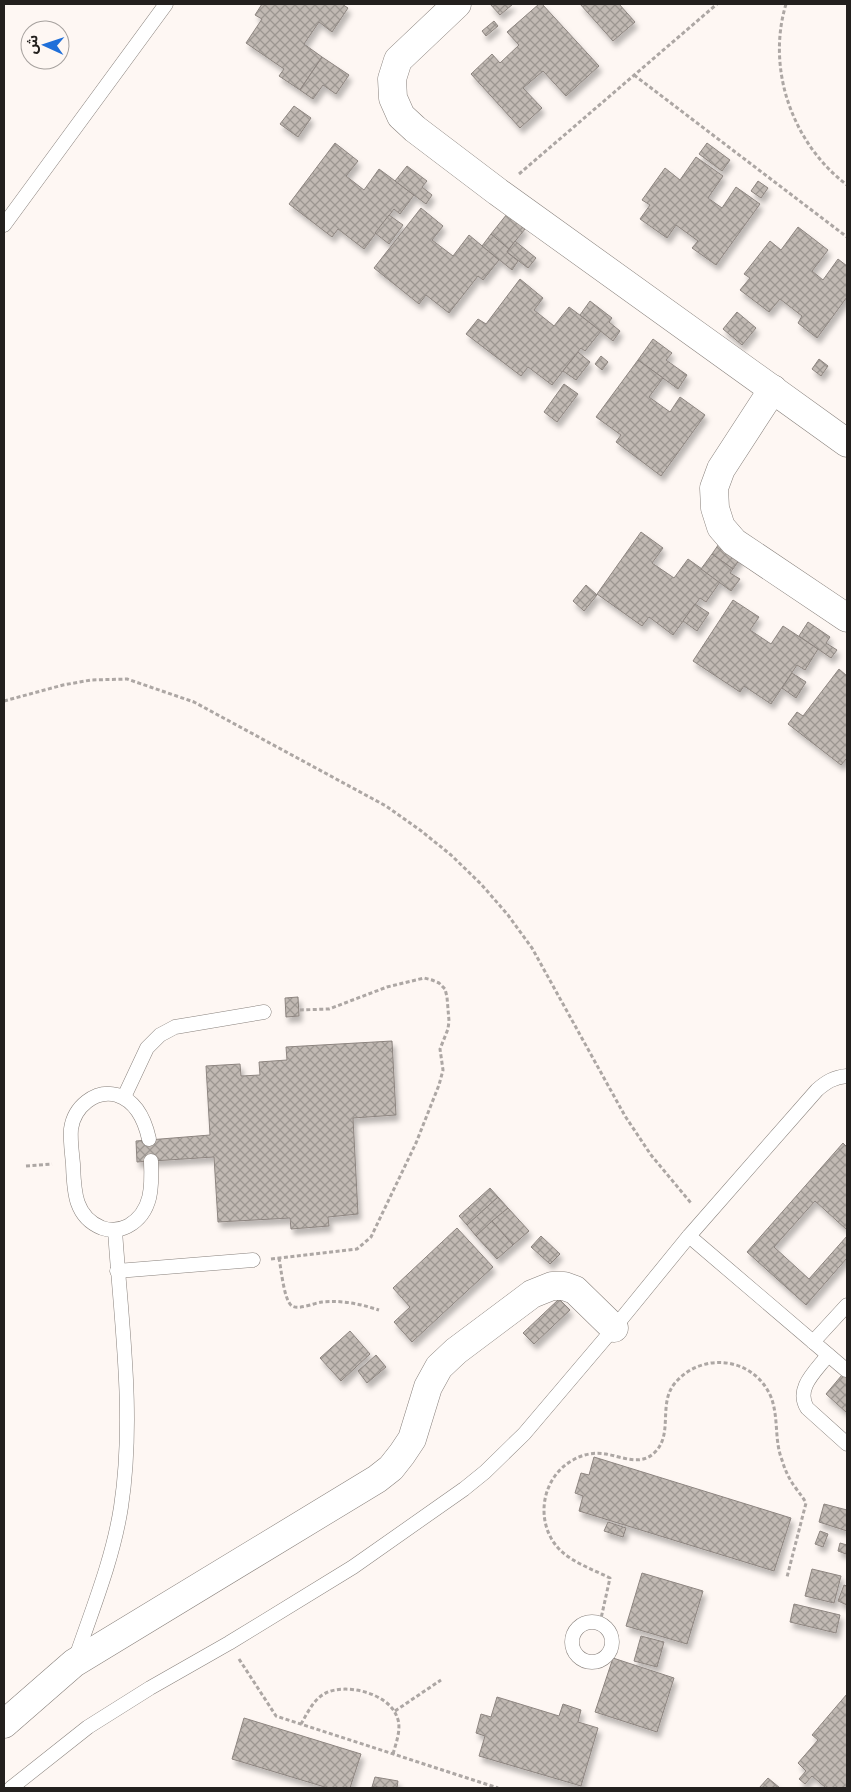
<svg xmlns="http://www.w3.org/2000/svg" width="851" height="1792" font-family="'Source Serif 4','Noto Sans Arabic',serif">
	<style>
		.building { fill: url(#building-cross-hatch); stroke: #8d8580; filter: url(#shadow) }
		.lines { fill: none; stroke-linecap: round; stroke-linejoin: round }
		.service-casing { stroke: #88817c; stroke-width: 15 }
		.minor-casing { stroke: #88817c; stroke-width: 29 }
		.path { stroke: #ada7a4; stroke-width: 3; stroke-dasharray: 4 2.5; stroke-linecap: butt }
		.service { stroke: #fff; stroke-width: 14 }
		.minor { stroke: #fff; stroke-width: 28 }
	</style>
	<defs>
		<pattern id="building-cross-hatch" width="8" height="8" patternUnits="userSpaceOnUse" patternTransform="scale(1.25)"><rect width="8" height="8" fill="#c1b9b3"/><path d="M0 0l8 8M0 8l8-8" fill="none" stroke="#9c9691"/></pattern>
		<filter id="shadow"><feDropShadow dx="3" dy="5.5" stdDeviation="2.5" flood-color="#0004"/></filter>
	</defs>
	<rect width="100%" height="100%" fill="#fef7f3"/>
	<g class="building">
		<polygon points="262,4 342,4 348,8 332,32 319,22 304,44 322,57 300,90 279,76 284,69 246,43 262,19 255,15"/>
		<polygon points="490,4 513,4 500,15"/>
		<polygon points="539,4 542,4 599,66 566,96 543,71 523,88 542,108 520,128 471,74 492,54 500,63 519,45 507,32"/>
		<polygon points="580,4 619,4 635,22 613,41"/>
		<polygon points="494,21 498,26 486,36 482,31"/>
		<polygon points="322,57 349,75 336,94 323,85 313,99 300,90"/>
		<polygon points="294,106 311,118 298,137 280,124"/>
		<polygon points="335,143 358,161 346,176 364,190 379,169 414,195 400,214 394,209 364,249 338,229 332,237 289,204"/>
		<polygon points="707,143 730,160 722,171 699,154"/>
		<polygon points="696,157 723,176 708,198 722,208 736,187 760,204 716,265 692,248 698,241 676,225 667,238 640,219 650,205 642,200 665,168 680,180"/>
		<polygon points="407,166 427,181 422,187 432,195 426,204 395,181"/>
		<polygon points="758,181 768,188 761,198 751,191"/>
		<polygon points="421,208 443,226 432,240 453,256 469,235 499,260 483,280 478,276 449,313 426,295 419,304 374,268"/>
		<polygon points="507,214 525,229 509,249 491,234"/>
		<polygon points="389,215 403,225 389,244 375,233"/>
		<polygon points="798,227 828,250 812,271 823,280 838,259 847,266 847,297 817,338 798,323 802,316 780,299 769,312 740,290 750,278 744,274 770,241 781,250"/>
		<polygon points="491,234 509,249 507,252 518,261 512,270 482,246"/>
		<polygon points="515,241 536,258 528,268 507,252"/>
		<polygon points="520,279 543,298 534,310 554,326 569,307 601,331 585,351 581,348 552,385 528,367 521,376 466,334 478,319 486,324"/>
		<polygon points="590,301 612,318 609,322 620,331 613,341 580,315"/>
		<polygon points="737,312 756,328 742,345 723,329"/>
		<polygon points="653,339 672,353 666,360 687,375 678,389 638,360"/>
		<polygon points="578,352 590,362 576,380 563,371"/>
		<polygon points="601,356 608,362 602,370 595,364"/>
		<polygon points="819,359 828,366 821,376 812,369"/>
		<polygon points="638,360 663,378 649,397 670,412 680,397 705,415 661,476 616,442 621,435 596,417"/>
		<polygon points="564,384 578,394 557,422 544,412"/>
		<polygon points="641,532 663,548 652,563 674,578 688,559 720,582 706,602 700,598 673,635 649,617 642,626 597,594"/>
		<polygon points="723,538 744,553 733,569 712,554"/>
		<polygon points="712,554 733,569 730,573 740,579 731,591 701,569"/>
		<polygon points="586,585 597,595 584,611 573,601"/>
		<polygon points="733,600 759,617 750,630 771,644 783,626 818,649 805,670 797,665 771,704 744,686 740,692 693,661"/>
		<polygon points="695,604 709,613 697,631 683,621"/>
		<polygon points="808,622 830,637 826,643 837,650 831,658 799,636"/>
		<polygon points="839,669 847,676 847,758 841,765 788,724 797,712 803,716"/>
		<polygon points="792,673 806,682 796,698 782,688"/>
		<polygon points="298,997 299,1016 286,1017 285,998"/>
		<polygon points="392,1041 396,1115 353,1118 358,1214 328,1217 329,1226 291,1229 290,1218 218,1222 214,1157 137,1162 136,1141 210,1135 206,1066 240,1064 241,1076 260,1075 259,1062 287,1060 286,1047"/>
		<polygon points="843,1143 847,1147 847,1230 815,1201 774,1247 809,1279 847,1236 847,1258 806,1305 747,1252"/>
		<polygon points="490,1188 498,1197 467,1225 459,1216"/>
		<polygon points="498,1197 508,1208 476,1236 467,1225"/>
		<polygon points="508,1208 529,1231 513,1245 492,1221"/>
		<polygon points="492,1221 513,1245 497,1259 476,1236"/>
		<polygon points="457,1228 493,1267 412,1342 394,1322 410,1307 393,1288"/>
		<polygon points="541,1236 560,1254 550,1264 531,1247"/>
		<polygon points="559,1299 570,1310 534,1344 523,1333"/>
		<polygon points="350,1331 370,1354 341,1381 320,1358"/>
		<polygon points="376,1355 386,1367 367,1383 358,1371"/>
		<polygon points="847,1369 847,1413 826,1394"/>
		<polygon points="594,1457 791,1518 774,1571 579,1511 583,1496 575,1493 581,1473 589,1475"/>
		<polygon points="824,1504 847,1510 847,1531 819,1522"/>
		<polygon points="608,1522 626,1528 623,1537 604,1531"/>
		<polygon points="820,1531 828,1534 823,1547 815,1544"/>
		<polygon points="840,1543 847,1545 846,1554 838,1551"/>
		<polygon points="812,1569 841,1576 834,1603 805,1596"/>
		<polygon points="642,1573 703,1591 687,1644 626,1626"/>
		<polygon points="844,1585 847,1586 847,1605 838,1601"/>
		<polygon points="794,1604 840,1615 836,1633 790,1622"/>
		<polygon points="641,1636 664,1642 657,1667 634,1661"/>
		<polygon points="613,1658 674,1678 657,1732 595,1712"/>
		<polygon points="847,1694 847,1788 826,1788 812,1776 805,1784 799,1779 806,1771 798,1763 818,1740 812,1735"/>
		<polygon points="497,1697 559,1716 563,1704 581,1710 578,1722 598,1728 581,1786 479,1756 485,1736 476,1733 481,1714 491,1717"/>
		<polygon points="244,1718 361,1754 350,1788 328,1788 232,1759"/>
		<polygon points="375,1777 398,1781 397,1788 372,1787"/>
		<polygon points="768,1778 780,1788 759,1788"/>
	</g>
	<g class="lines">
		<g class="service-casing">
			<g id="service">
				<polyline points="4,225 166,4"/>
				<polyline points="124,1097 147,1048 160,1035 175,1027 264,1012"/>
				<path d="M149,1139c-4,-18 -13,-38 -32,-44 -22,-6 -43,12 -46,34 -1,11 1,24 2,35 1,26 1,53 29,64 9,3 18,2 26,-2 25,-14 24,-41 23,-65"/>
				<polyline points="689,1236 846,1370"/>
				<polyline points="117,1271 253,1260"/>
				<polyline points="813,1342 847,1305"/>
				<path d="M828,1355c-12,16 -33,33 -21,53l40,36"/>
				<circle cx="592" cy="1642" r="20"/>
				<path d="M75,1660c17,-50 38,-101 46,-153 14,-92 0,-185 -6,-277"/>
				<path d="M11,1788l77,-61 62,-39 79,-45 124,-76 111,-78 21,-17 39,-38 90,-106 75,-92 128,-146c9,-8 17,-13 30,-14"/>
			</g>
		</g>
		<g class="minor-casing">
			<g id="minor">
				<polyline points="457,4 398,60 392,79 393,98 401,116 415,129 498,192 847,443"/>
				<polyline points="773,389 721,469 714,488 715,508 721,527 734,542 847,618"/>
				<polyline points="4,1724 74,1663 377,1479 391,1468 402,1454 412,1439 428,1387 439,1367 456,1351 532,1294 552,1286 564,1286 575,1290 614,1328"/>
			</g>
		</g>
		<g class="path">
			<path d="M786,4c-20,66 7,140 61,181"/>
			<polyline points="634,75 847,237"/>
			<polyline points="519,174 717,4"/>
			<polyline points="4,701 63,685 91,680 127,679 194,702 386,806 420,830 451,855 481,884 508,915 532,948 625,1116 651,1155 691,1203"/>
			<polyline points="26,1166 52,1164"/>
			<path d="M279,1258c2,10 5,43 13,48 8,4 22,-3 30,-4 21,-2 38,2 57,8"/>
			<polyline points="271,1259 357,1249 371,1237 416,1143 439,1085 443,1070 440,1049 448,1029 449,1021 447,997 445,989 439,983 432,980 424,978 387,987 329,1009 299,1010"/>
			<path d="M600,1623l10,-45c-16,-8 -36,-15 -49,-27 -27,-26 -21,-73 12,-91 10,-6 22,-8 33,-6 17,3 36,13 50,-3 17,-18 2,-48 19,-68 27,-32 79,-26 96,14 8,21 3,43 11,63 3,10 7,19 13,27 4,6 8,10 11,16l-19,74"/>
			<polyline points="239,1659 276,1716 498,1788"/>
			<polyline points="395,1711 441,1680"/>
			<path d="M301,1724c6,-10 12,-24 23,-30 20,-12 65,-1 73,23 5,11 -1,26 -4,37"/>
		</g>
		<use href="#service" class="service"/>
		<use href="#minor" class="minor"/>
	</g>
	<rect width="851" height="1792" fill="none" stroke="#23201e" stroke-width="10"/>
	<g transform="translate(45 45) rotate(273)"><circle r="24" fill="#fef7f3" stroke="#a6a19e"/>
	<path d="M0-4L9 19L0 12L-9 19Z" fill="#1f6fd9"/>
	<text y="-8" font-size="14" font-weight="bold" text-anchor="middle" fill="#23201e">ش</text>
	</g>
</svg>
